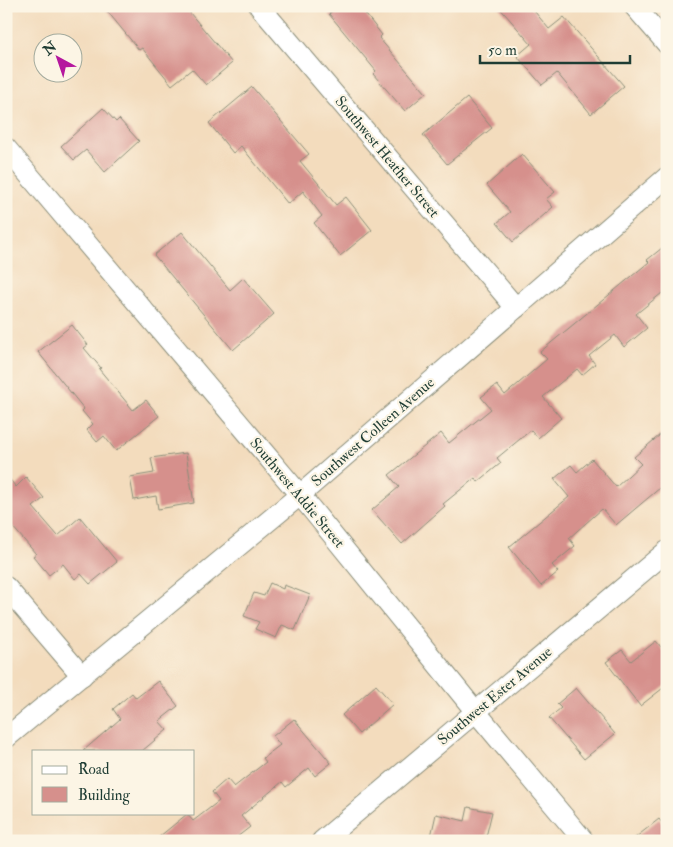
<svg xmlns="http://www.w3.org/2000/svg" width="673" height="847" font-family="'IM FELL Double Pica',serif">
	<style>
		.building { fill: #d6908c }
		.lines { fill: none; stroke-linecap: round; stroke-linejoin: round }
		.minor-casing { stroke: #898c78; stroke-width: 22 }
		.minor { stroke: #fff; stroke-width: 20 }
		.labels { text-anchor: middle; dominant-baseline: central; stroke-width: 4.5; stroke-linejoin: round; paint-order: stroke }
		.street-label { font-size: 15px; fill: #1f3d34; stroke: #fcf5e5 }
	</style>
	<rect width="100%" height="100%" fill="#fcf5e5"/>
	<filter id="ink" filterUnits="userSpaceOnUse"><feTurbulence type="fractalNoise" baseFrequency=".02" numOctaves="2"/><feDisplacementMap in="SourceGraphic" scale="10" xChannelSelector="R" yChannelSelector="G"/><feConvolveMatrix kernelMatrix="1 2 1 2 8 2 1 2 1" color-interpolation-filters="sRGB"/></filter>
	<filter id="wash" filterUnits="userSpaceOnUse"><feTurbulence type="fractalNoise" baseFrequency=".0096" numOctaves="4" result="noise"/><feDisplacementMap in="SourceGraphic" scale="20" xChannelSelector="R" yChannelSelector="G"/><feGaussianBlur stdDeviation="1.12" result="paint"/><feColorMatrix in="noise" values="0 0 0 0 0 0 0 0 0 0 0 0 0 0 0 0 0 1.4 0 .05"/><feComposite in="paint" operator="in"/></filter>
	<g filter="url(#wash)">
		<rect width="100%" height="100%" fill="#f3dcbd"/>
		<g id="blocks">
			<g class="building">
				<polygon points="103,6 184,6 232,63 206,85 192,69 172,85 142,48 139,50"/>
				<polygon points="338,6 359,6 382,35 379,38 426,93 405,111 373,74 376,71 329,14"/>
				<polygon points="498,6 530,6 549,29 564,17 624,86 591,114 557,73 542,85 517,56 531,44"/>
				<polygon points="252,87 309,154 300,161 336,205 346,197 372,230 340,256 314,223 322,216 303,191 288,204 241,146 233,153 209,123"/>
				<polygon points="467,98 492,128 447,164 423,135"/>
				<polygon points="103,108 116,122 119,119 139,141 105,172 86,150 74,160 61,146"/>
				<polygon points="522,154 555,192 546,199 553,207 513,242 497,223 510,212 487,185"/>
				<polygon points="182,232 230,290 243,278 274,314 233,350 154,255"/>
				<polygon points="667,244 667,289 636,314 647,328 624,347 615,335 589,356 595,364 582,375 577,369 543,397 561,418 538,438 531,430 497,458 501,463 478,482 475,478 443,504 445,506 402,544 372,510 399,487 389,475 441,433 449,443 491,409 481,397 497,385 505,395 547,359 540,352 649,262 647,260"/>
				<polygon points="72,325 88,345 84,348 101,368 99,369 133,410 146,400 159,416 116,451 104,436 97,442 87,430 93,424 82,411 84,409 38,352"/>
				<polygon points="667,429 667,482 616,525 602,509 569,538 575,546 552,565 558,572 541,586 509,547 569,497 554,479 571,465 577,472 592,459 616,487 641,464 634,457"/>
				<polygon points="186,453 194,503 158,509 156,496 134,500 130,477 154,473 151,458"/>
				<polygon points="6,475 16,487 26,477 44,498 33,507 58,536 80,517 117,562 90,584 81,574 75,579 63,564 49,575 33,556 36,554 6,519"/>
				<polygon points="270,583 283,589 284,585 310,595 295,630 282,625 276,638 255,629 259,622 244,616 254,593 264,596"/>
				<polygon points="656,641 667,654 667,685 640,706 606,662 622,650 631,661"/>
				<polygon points="158,681 178,706 159,721 167,730 142,751 83,751 120,719 113,709 132,693 136,698"/>
				<polygon points="376,685 393,704 359,734 342,715"/>
				<polygon points="576,688 615,734 584,759 549,718 561,708 557,704"/>
				<polygon points="294,719 331,763 315,776 309,768 286,787 282,782 241,816 250,827 232,841 154,841 187,814 193,821 219,801 212,792 227,779 234,787 266,762 263,758 280,745 273,736"/>
				<polygon points="468,807 492,812 485,841 430,841 436,814 465,821"/>
				<polygon points="659,819 667,829 667,841 631,841"/>
			</g>
		</g>
	</g>
	<g filter="url(#ink)">
		<use href="#blocks" fill-opacity="0" stroke="#898c78" stroke-width="1"/>
		<g class="lines">
			<g class="minor-casing">
				<g id="minor">
					<polyline points="259,6 516,308"/>
					<polyline points="634,6 667,44"/>
					<polyline points="6,148 300,495 476,712 584,841"/>
					<polyline points="6,587 82,676"/>
					<polyline points="6,738 300,495 667,177"/>
					<polyline points="322,841 667,551"/>
				</g>
			</g>
			<use href="#minor" class="minor"/>
		</g>
	</g>
	<g class="labels">
		<g class="street-label">
			<text transform="translate(387 157) rotate(50)">Southwest Heather Street</text>
			<text transform="translate(373 432) rotate(-41)">Southwest Colleen Avenue</text>
			<text transform="translate(297 493) rotate(50)">Southwest Addie Street</text>
			<text transform="translate(495 696) rotate(-40)">Southwest Ester Avenue</text>
		</g>
	</g>
	<rect width="673" height="847" fill="none" stroke="#fcf5e5" stroke-width="25"/>
	<rect x="32" y="750" width="162" height="65" fill="#fcf5e5" stroke="#a4ab9e"/>
	<rect x="42" y="766" width="25" height="8" fill="#ffffff" stroke="#a4ab9e"/>
	<text x="78" y="774" font-size="15" fill="#1f3d34">Road</text>
	<rect x="42" y="787" width="25" height="15" fill="#d6908c" stroke="#a4ab9e"/>
	<text x="78" y="800" font-size="15" fill="#1f3d34">Building</text>
	<g transform="translate(58 58) rotate(320)"><circle r="24" fill="#fcf5e5" stroke="#a4ab9e"/>
	<path d="M0-4L9 19L0 12L-9 19Z" fill="#b5179e"/>
	<text y="-8" font-size="14" font-weight="bold" text-anchor="middle" fill="#1f3d34">N</text>
	</g>
	<path d="M480 55v8h150v-8" fill="none" stroke="#1f3d34" stroke-width="2.5"/>
	<text x="488" y="55" font-size="15" fill="#1f3d34" stroke="#fcf5e5" stroke-width="4" paint-order="stroke">50 m</text>
</svg>
